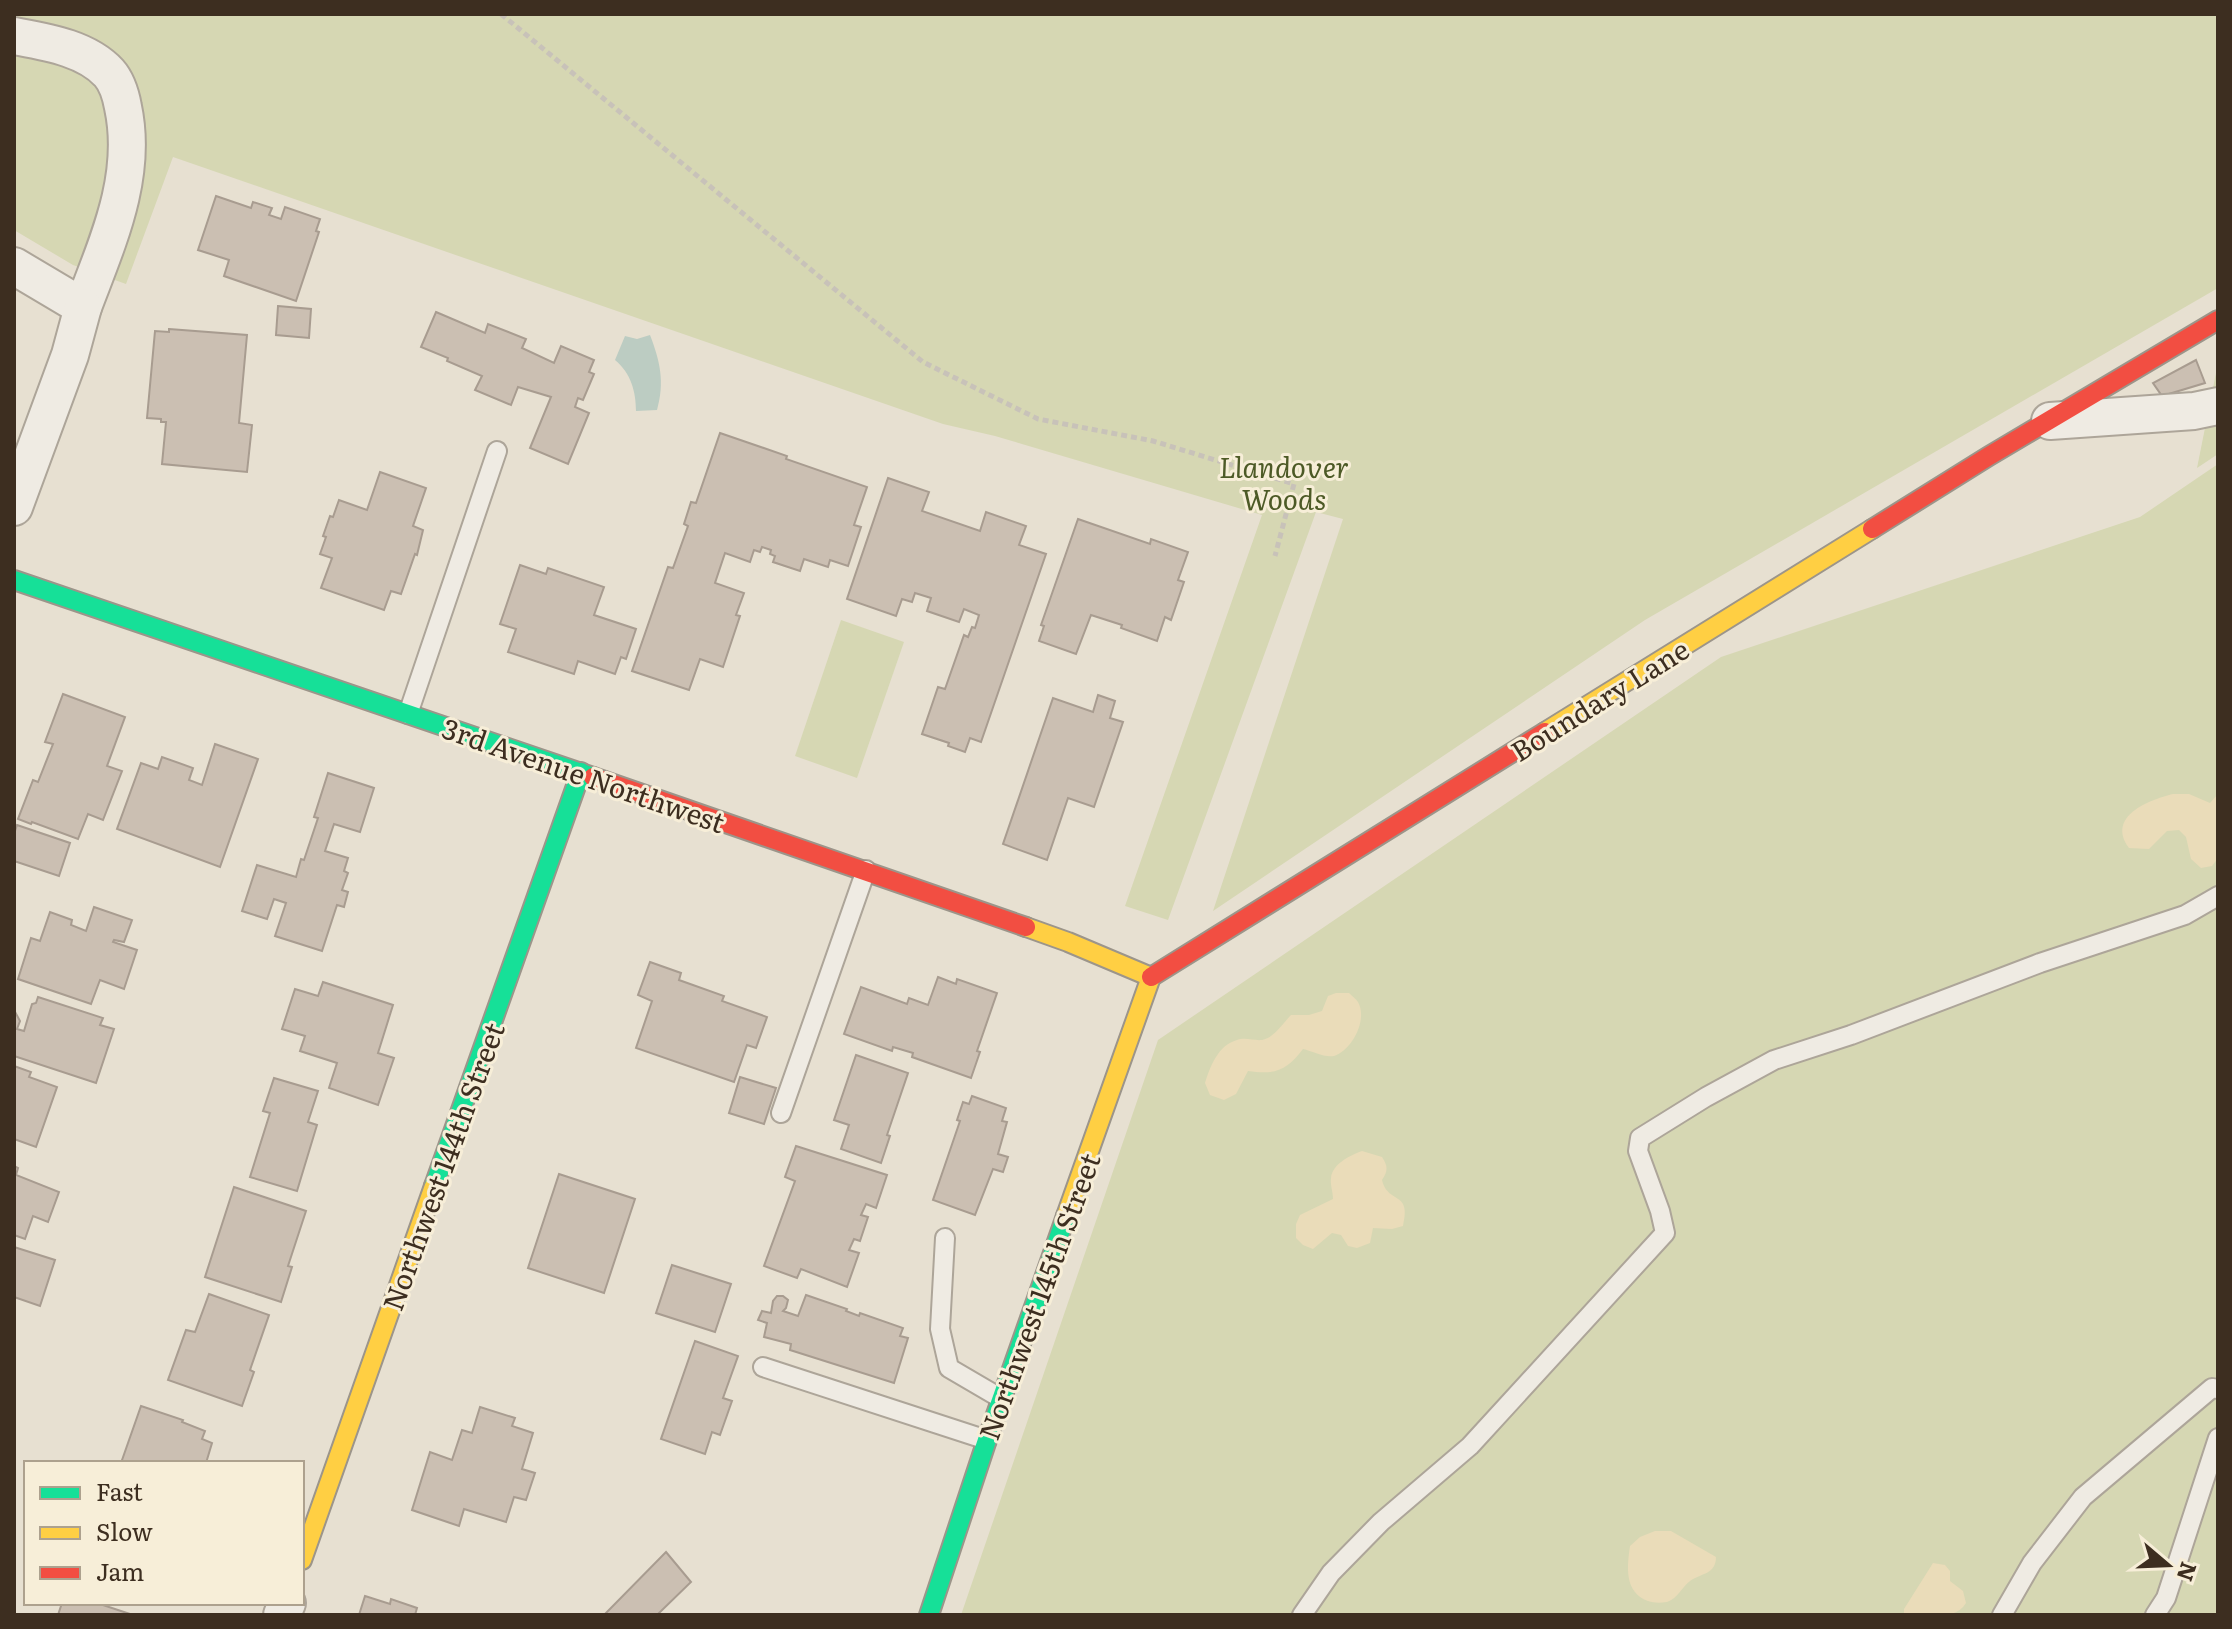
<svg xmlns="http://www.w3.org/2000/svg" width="2232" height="1629" font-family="Literata,serif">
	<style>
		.green { fill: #d6d7b3 }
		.sand { fill: #eadcb9 }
		.water { fill: #bcccc2 }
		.building { fill: #cbbfb2; stroke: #a89c90; stroke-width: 2 }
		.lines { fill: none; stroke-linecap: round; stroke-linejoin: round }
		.lane-casing { stroke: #ada599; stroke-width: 22 }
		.street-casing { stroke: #ada599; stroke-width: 40 }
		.fast-casing { stroke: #9c958a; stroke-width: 22 }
		.slow-casing { stroke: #9c958a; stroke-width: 22 }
		.jam-casing { stroke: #9c958a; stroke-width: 22 }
		.path { stroke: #c8c2b9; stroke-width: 5; stroke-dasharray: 6 4; stroke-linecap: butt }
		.lane { stroke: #efebe3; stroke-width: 18 }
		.street { stroke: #efebe3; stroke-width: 36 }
		.fast { stroke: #16e098; stroke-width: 18 }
		.slow { stroke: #ffcf43; stroke-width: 18 }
		.jam { stroke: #f24e42; stroke-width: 18 }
		.labels { text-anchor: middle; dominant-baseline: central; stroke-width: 6; stroke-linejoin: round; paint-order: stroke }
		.park-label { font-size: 28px; font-style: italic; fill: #4d5a26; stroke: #f7eed8 }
		.street-label { font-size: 28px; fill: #3d2e20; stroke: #f7eed8 }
	</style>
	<rect width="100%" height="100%" fill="#e7e0d1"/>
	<g class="green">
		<polygon points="14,14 2218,14 2218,288 1645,620 1213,911 1343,519 1316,512 1168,920 1125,906 1262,515 995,436 943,424 173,157 126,284 73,265 14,230"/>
		<polygon points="2218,363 2218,454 2197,468"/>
		<polygon points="2218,464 2218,1615 961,1615 1158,1040 1721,657 2140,517"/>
		<polygon points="841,620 904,642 857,778 795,756"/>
	</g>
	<g class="sand">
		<path d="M2173,794h16l21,9 8,-9v64l-6,8 -11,2 -10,-9 -5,-22 -7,-7 -12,1 -18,18 -20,-1c-23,-32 20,-48 44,-54z"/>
		<path d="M1336,993h13c3,3 7,6 9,9 10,18 -6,48 -24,54 -9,2 -22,-5 -31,-7 -17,22 -28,26 -55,22l-12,23 -12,6 -14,-5 -5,-12c5,-16 13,-38 32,-43 9,-3 17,1 25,0 12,-2 21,-17 29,-25h18l13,-4 6,-15z"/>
		<path d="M1362,1151l20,6c6,9 6,14 0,23 6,25 30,10 21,46l-11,3 -19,-1 -3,15 -13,5 -9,-2 -7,-11 -9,-2 -19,16 -10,-4 -7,-7v-14l4,-9 33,-16c0,-7 -3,-15 -2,-21 1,-14 20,-23 31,-27z"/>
		<path d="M1655,1531h16l45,26c0,17 -14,16 -26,24 -8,6 -12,17 -23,21 -7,1 -13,1 -19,-1 -24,-9 -21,-34 -18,-55l10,-9z"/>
		<path d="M1933,1563l12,2 5,6v10l13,10 3,12c-11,19 -43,12 -62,12v-6z"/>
	</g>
	<path class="water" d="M650,335c10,26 15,47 7,75l-21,1c0,-19 -5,-38 -21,-51l10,-24 12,3z"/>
	<g class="building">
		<polygon points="216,196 251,208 253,202 272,208 269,215 281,219 285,207 320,219 316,231 319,232 296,301 224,276 229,260 198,250"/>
		<polygon points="278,306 311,309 309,338 276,335"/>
		<polygon points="436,312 485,333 488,324 526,339 522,348 554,363 561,346 594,360 589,372 594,374 583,400 578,398 575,407 589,413 568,464 530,448 551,397 518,387 511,405 475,390 482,376 447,361 448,358 421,347"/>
		<polygon points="169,329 247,335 239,423 252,425 247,472 162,464 166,422 161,422 161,419 147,418 155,331 169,332"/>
		<polygon points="2196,360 2205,383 2162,396 2153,383"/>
		<polygon points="720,433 787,456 786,459 867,487 854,525 861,527 848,566 830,560 828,567 804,559 800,571 773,562 775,556 770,554 771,550 762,547 760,552 754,550 750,562 725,553 715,583 744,593 736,615 740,616 723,667 700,659 689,690 632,671 668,567 673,568 688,526 684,524 691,502 696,503"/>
		<polygon points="380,472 426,488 413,526 423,530 417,555 415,554 401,594 391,591 384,610 321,588 332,558 320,554 326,537 323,536 330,516 333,517 339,500 367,510"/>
		<polygon points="888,478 929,492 922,511 980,531 986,512 1026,526 1019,545 1046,554 981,742 970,738 965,752 948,746 949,743 922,734 938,687 945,689 964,635 968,637 972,627 975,628 979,615 964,609 959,622 927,611 931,598 915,593 912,602 902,599 896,616 847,599"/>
		<polygon points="1078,519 1150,544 1151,539 1188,552 1178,580 1184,582 1171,620 1165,617 1157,641 1121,628 1122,625 1091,615 1076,654 1039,641 1044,626 1041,625"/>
		<polygon points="520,565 546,574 548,568 604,587 594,615 636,629 626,659 621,657 615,674 578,661 574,674 508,652 516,629 500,624"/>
		<polygon points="63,694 125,717 107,766 122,771 103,820 88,814 78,839 32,822 31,824 18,819 33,780 38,782 53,744 45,742"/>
		<polygon points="1098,695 1115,701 1110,718 1123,722 1094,807 1068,798 1047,860 1003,844 1053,698 1093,712"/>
		<polygon points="215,744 258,759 220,867 117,829 141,763 158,769 162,757 193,768 189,780 202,785"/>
		<polygon points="328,773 374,788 360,832 334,824 325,851 348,858 344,871 348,873 342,890 348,892 344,907 337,905 322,951 275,936 286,903 274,899 267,919 242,911 257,865 296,877 301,859 304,860 318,818 314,817"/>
		<polygon points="17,825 70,843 59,876 14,861 14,834"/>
		<polygon points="94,907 132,920 124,942 114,940 113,942 137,950 124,989 100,980 91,1004 18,979 31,938 40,941 50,912 72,920 71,925 86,931"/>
		<polygon points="650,962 681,973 679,980 724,996 722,1001 767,1017 756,1048 747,1045 734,1082 636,1048 652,1001 638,995"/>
		<polygon points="938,977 956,984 957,979 997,993 977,1051 980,1052 971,1078 912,1057 913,1053 893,1047 892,1051 844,1034 861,987 907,1004 909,998 928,1005"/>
		<polygon points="323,982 393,1005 378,1053 394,1058 378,1105 329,1088 337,1063 300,1051 305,1036 282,1029 295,989 318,996"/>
		<polygon points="38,997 103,1018 100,1025 114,1029 96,1083 14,1056 14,1010 20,1021 17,1029 24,1031 32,1004 36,1003"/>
		<polygon points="856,1055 908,1073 887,1135 890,1136 881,1163 841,1149 849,1125 834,1120"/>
		<polygon points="14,1066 31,1072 29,1077 57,1087 36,1147 14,1139"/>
		<polygon points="740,1077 776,1088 764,1124 729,1113"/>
		<polygon points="274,1078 318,1091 308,1122 317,1125 297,1191 250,1177 270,1113 263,1111"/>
		<polygon points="972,1096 1006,1108 1002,1121 1007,1122 998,1154 1008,1157 1003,1172 993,1169 975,1215 933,1200 960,1121 957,1120 963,1102 969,1104"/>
		<polygon points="796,1146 887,1175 876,1208 866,1204 861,1215 868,1217 860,1241 854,1239 849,1250 859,1253 847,1287 801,1269 797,1278 764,1266 795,1181 785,1177"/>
		<polygon points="14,1166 18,1168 16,1175 59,1192 48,1222 33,1216 25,1239 14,1235"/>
		<polygon points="559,1174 635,1199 604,1293 528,1268"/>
		<polygon points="234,1187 306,1211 288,1266 292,1267 281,1302 205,1277"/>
		<polygon points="14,1247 55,1260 40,1306 14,1297"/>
		<polygon points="672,1265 731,1284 715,1332 656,1313"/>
		<polygon points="209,1294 269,1315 250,1370 254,1372 242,1406 168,1380 186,1330 195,1332"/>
		<polygon points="806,1295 847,1309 846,1311 859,1316 860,1313 903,1328 900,1336 908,1338 894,1383 790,1350 791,1344 764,1337 767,1323 758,1320 762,1311 771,1313 773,1301 777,1296 783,1296 788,1300 786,1308 783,1311 798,1316"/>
		<polygon points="695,1341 738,1356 723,1398 732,1401 720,1435 712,1432 705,1454 661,1439"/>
		<polygon points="141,1406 183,1420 182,1422 205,1431 202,1439 212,1443 206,1463 121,1463"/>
		<polygon points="480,1407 515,1418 512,1426 533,1433 522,1469 535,1473 526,1500 514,1497 506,1522 464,1509 459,1526 412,1510 430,1452 452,1460 462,1430 472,1433"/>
		<polygon points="666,1552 691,1582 657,1615 604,1615"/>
		<polygon points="365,1596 390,1604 391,1599 417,1608 415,1615 359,1615"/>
		<polygon points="62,1603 97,1603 133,1615 58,1615"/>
	</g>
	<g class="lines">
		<g class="lane-casing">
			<g id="lane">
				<polyline points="408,714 497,451"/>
				<polyline points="781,1113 866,870"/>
				<polyline points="945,1238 940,1329 949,1368 1002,1399"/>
				<polyline points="763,1367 987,1440"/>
				<polyline points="1302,1615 1331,1573 1381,1522 1470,1446 1665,1233 1660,1211 1638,1151 1640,1138 1706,1097 1774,1060 1851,1035 2040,963 2185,915 2218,896"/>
				<polyline points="2002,1615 2032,1563 2083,1497 2212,1388 2218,1389"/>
				<polyline points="2155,1615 2166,1598 2218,1438"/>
			</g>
		</g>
		<g class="street-casing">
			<g id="street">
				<path d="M14,36c32,6 72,12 95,37 8,9 12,23 14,34 15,70 -16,136 -40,200l-69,-41"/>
				<polyline points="2050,421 2194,411 2218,406"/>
				<polyline points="14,507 70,355 83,307"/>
				<polyline points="282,1615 287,1603"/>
			</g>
		</g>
		<g class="fast-casing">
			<g id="fast">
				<polyline points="14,580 593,777"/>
				<polyline points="434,1186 581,772"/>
				<polyline points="929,1615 987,1440 1066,1216"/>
			</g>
		</g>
		<g class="slow-casing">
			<g id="slow">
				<polyline points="1545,732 1872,529"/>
				<polyline points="1026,927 1068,942 1151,977"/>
				<polyline points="1066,1216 1151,977"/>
				<polyline points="302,1560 434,1186"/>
			</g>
		</g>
		<g class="jam-casing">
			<g id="jam">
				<polyline points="1872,529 1989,456 2218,320"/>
				<polyline points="593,777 1026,927"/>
				<polyline points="1151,977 1545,732"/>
			</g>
		</g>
		<polyline class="path" points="501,14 923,362 1038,419 1153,441 1294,484 1275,556"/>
		<use href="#lane" class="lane"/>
		<use href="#street" class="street"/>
		<use href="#fast" class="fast"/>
		<use href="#slow" class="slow"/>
		<use href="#jam" class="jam"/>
	</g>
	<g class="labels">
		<g class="park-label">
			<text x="1284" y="466">Llandover<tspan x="1284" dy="32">Woods</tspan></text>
		</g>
		<g class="street-label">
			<text transform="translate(1599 699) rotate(-32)">Boundary Lane</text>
			<text transform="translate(584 774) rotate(19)">3rd Avenue Northwest</text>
			<text transform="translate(442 1166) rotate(-70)">Northwest 144th Street</text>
			<text transform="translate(1038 1296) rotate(-70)">Northwest 145th Street</text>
		</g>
	</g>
	<rect width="2232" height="1629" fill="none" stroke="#3d2e20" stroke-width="32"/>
	<rect x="24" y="1461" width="280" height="144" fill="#f7eed8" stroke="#ada18e" stroke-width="2"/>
	<rect x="40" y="1487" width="40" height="12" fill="#16e098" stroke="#ada18e" stroke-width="2"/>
	<text x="96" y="1501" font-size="24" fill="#3d2e20">Fast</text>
	<rect x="40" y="1527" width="40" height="12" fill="#ffcf43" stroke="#ada18e" stroke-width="2"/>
	<text x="96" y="1541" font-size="24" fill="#3d2e20">Slow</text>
	<rect x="40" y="1567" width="40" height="12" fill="#f24e42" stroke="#ada18e" stroke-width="2"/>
	<text x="96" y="1581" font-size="24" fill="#3d2e20">Jam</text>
	<g transform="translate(2168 1565) rotate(109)" stroke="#f7eed8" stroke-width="6" paint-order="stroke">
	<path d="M0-6L14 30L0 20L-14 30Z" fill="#3d2e20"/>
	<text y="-12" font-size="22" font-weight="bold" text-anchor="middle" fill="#3d2e20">N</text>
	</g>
</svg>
